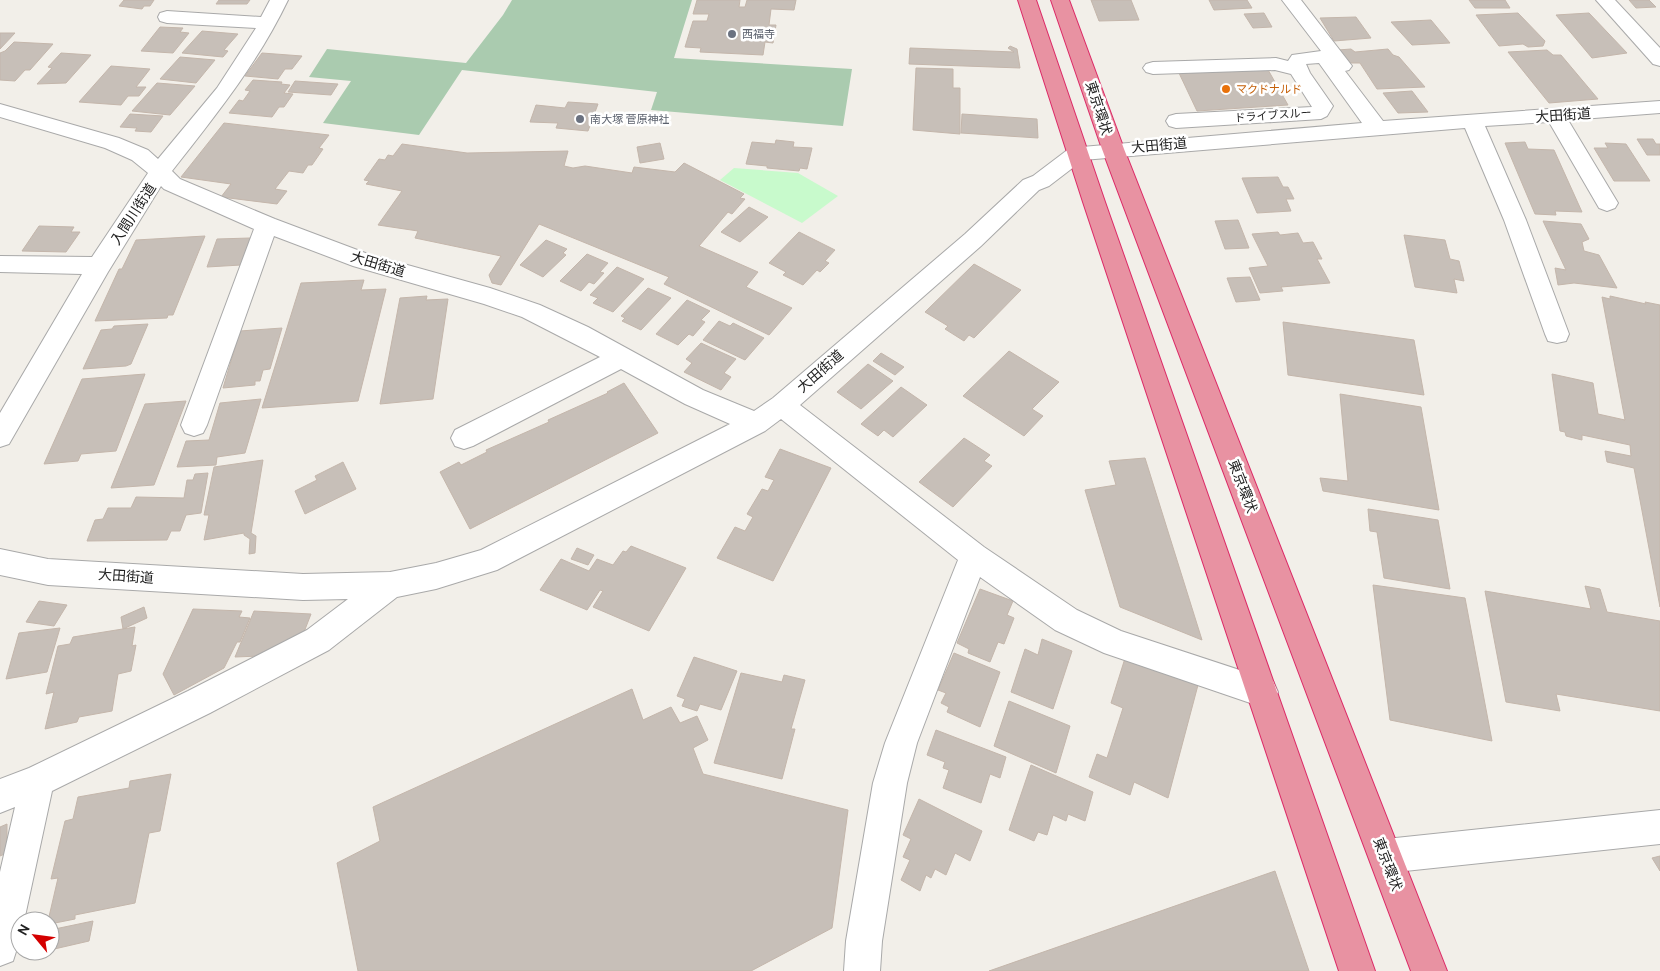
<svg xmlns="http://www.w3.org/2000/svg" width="1660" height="971" font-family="Cabin,'Noto Sans JP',sans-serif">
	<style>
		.cemetery { fill: #aacbaf }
		.park { fill: #c8facc }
		.building { fill: #c7bfb8; stroke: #c4b6ab }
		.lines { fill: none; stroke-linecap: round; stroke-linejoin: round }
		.minor-casing { stroke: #a9a9a9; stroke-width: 2 }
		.highway-casing { stroke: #dc2a67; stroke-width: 2 }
		.minor { fill: #fff; fill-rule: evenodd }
		.highway { fill: #e892a2; fill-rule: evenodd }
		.worship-dot { fill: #6b7280; stroke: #fff; stroke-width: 2 }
		.food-dot { fill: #e8710a; stroke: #fff; stroke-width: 2 }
		.labels { text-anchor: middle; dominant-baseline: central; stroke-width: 5; stroke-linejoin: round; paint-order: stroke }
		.far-worship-label { font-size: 11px; fill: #5b616d; stroke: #fff; text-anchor: start }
		.far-food-label { font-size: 11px; fill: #c56008; stroke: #fff; text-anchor: start }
		.far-street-label { font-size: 11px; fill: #222; stroke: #fff }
		.street-label { font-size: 14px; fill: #222; stroke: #fff }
	</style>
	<rect width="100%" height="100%" fill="#f2efe9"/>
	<polygon class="cemetery" points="512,0 692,0 674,58 852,69 843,126 651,110 657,92 462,70 419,135 323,123 351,81 309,77 327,49 466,63 503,15"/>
	<polygon class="park" points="734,168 798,173 838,196 802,223 720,180"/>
	<g class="building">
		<polygon points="124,0 154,0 150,6 144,6 142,9 119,6"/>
		<polygon points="219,0 250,0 247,4 216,4"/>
		<polygon points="697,0 740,0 739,7 745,7 747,0 796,0 794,10 771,9 769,25 776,25 773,43 765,42 763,55 700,52 701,48 685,47 693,21 707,21 709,14 693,14"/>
		<polygon points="1091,0 1131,0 1139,20 1099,21"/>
		<polygon points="1209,0 1247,0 1252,8 1214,10"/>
		<polygon points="1469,0 1505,0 1510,8 1475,8"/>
		<polygon points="1629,0 1649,0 1656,7 1636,8"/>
		<polygon points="1264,13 1272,27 1253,28 1244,14"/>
		<polygon points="1518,13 1545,41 1543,46 1528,47 1523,44 1499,46 1476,15"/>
		<polygon points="1589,13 1627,53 1592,58 1556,15"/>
		<polygon points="1356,17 1371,38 1334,41 1320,18"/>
		<polygon points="1431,20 1450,43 1412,45 1391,22"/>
		<polygon points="160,27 183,28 180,32 189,33 173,53 141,51"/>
		<polygon points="202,31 238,34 224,50 228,51 223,57 182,53"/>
		<polygon points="0,33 15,33 0,49"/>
		<polygon points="14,42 53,44 30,70 25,70 15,81 0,80 0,53 5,51"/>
		<polygon points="1010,46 1017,49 1020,68 909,64 910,48 1014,52 1008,48"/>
		<polygon points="1351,49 1355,52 1388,49 1393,55 1399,57 1425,87 1377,89 1360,63 1350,63 1338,50"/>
		<polygon points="1547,50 1553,55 1561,55 1598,99 1549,103 1508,52"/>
		<polygon points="61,53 91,55 66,83 37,84 52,68 48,67"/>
		<polygon points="262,53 302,56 292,69 285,69 278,79 245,76"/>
		<polygon points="180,57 215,60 196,83 160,79"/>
		<polygon points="111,66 150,69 136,87 146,87 139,96 128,96 121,105 79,102"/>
		<polygon points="916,68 953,69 953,88 960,88 960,134 913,130"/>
		<polygon points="1267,68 1288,105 1197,111 1179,73"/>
		<polygon points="253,80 282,82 281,84 290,85 284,93 293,94 284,107 279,107 272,117 229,113 239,100 243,101 250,91 245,90"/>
		<polygon points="295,81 338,84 331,95 288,92"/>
		<polygon points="157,83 195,86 170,115 132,111"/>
		<polygon points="1412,91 1428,112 1398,113 1383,93"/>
		<polygon points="568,102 598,104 588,131 556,128 558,123 530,122 536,105 565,108"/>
		<polygon points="130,114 163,116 151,132 135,131 137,128 120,127"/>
		<polygon points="962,114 1037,119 1038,138 961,133"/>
		<polygon points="224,123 329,135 319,148 323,149 312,165 308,165 303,173 289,171 275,189 287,191 277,204 221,197 231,184 181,177"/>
		<polygon points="1637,139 1653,139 1656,144 1660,144 1660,155 1647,155"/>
		<polygon points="776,140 794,142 793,147 812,148 807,169 800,168 799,171 767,168 767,166 746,164 752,142 775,144"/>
		<polygon points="1525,142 1528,149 1554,150 1582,212 1555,211 1556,215 1535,214 1505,143"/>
		<polygon points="660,143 664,159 640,163 637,147"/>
		<polygon points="1605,143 1626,144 1650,181 1614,181 1594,148 1608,148"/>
		<polygon points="402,144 467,153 568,151 564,166 573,168 585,166 632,173 634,167 675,172 684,163 744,194 740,198 745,199 732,214 728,212 699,246 758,272 746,287 792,308 769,335 664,284 669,277 539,224 501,285 492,283 489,275 501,256 415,238 418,231 378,225 402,191 366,184 369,181 364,180 379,159 385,160 388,155 393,156"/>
		<polygon points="1278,177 1283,187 1288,187 1294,199 1286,199 1291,211 1257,213 1242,178"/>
		<polygon points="749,207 768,217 740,242 721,232"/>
		<polygon points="1238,220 1249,248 1225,249 1215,221"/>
		<polygon points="1543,221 1581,224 1589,239 1582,242 1584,251 1599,255 1617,288 1574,283 1558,285 1555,268 1566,270"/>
		<polygon points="39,226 74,227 71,232 80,232 66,252 22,251"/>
		<polygon points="799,232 835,250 825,261 829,263 820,272 817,270 803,285 783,275 786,272 769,263"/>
		<polygon points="1278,232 1280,235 1298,233 1303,243 1313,242 1322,259 1317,259 1330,283 1281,287 1283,291 1260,293 1249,268 1268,266 1252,234"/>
		<polygon points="1404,235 1445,240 1450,259 1459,261 1464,281 1454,279 1457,293 1415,287"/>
		<polygon points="205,236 173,315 168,315 167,318 95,321 119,269 122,269 136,240"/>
		<polygon points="250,238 241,265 207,267 217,239"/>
		<polygon points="546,240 567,249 563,253 566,255 543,277 520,265"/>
		<polygon points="587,254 608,263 600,272 604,273 594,284 589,282 581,291 560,281"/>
		<polygon points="974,264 1021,290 974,338 969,335 964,341 945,329 948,326 925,312"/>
		<polygon points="617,267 644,279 613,312 593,303 598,298 590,295"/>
		<polygon points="1250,277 1260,300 1236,302 1227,278"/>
		<polygon points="364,280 361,290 386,289 358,401 262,408 301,283"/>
		<polygon points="648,288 671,298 641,330 622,321 625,318 621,316"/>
		<polygon points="427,296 426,300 448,299 433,399 380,404 400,298"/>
		<polygon points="1610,296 1646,304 1645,302 1660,305 1660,607 1634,468 1607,462 1605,451 1631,456 1630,445 1582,435 1582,440 1566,436 1565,432 1560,431 1552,374 1593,383 1598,414 1625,420 1602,297 1610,299"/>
		<polygon points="687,300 710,311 701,320 705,322 693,336 689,334 678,345 656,334"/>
		<polygon points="719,321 730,326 733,323 764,338 745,360 703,340"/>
		<polygon points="1283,322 1414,340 1424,395 1288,375"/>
		<polygon points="148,324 131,364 126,366 83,369 101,330 112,329 114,326"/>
		<polygon points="282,328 270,369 263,370 260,381 255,381 255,385 223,388 240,331"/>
		<polygon points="701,343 736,359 724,373 731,377 721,390 684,372 692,363 686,359"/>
		<polygon points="1009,351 1059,382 1032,409 1043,416 1024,436 963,396"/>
		<polygon points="881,353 904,367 895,375 873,361"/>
		<polygon points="868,364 893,381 861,409 837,392"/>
		<polygon points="145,374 116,451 81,454 78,461 44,464 82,379"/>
		<polygon points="624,383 658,433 470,529 440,472 459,462 461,465 487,452 486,450 549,422 548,420 608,393 607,392"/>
		<polygon points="901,387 927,405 893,437 884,430 878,436 861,424"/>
		<polygon points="1340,394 1421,407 1439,510 1323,491 1320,478 1348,481"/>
		<polygon points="261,399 245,453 217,457 216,465 177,467 186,441 209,440 220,403"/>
		<polygon points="186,401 154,485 111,488 145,404"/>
		<polygon points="964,438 990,455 984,461 992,466 953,507 919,482"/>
		<polygon points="780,449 831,468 773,581 717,558 735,527 745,531 753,517 747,514 762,489 768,491 774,480 765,477"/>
		<polygon points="1145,458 1202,640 1120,607 1085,490 1116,485 1109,461"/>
		<polygon points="263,460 251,533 256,536 255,553 249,554 250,539 244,535 244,533 204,540 209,515 204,515 214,467"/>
		<polygon points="343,462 356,489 305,514 295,491 317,480 315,476"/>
		<polygon points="208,473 201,513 186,515 180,531 171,531 167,540 87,541 95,520 103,519 108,508 131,508 136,497 184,498 187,480 193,480 195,474"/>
		<polygon points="1368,509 1438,520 1450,589 1384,578 1377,532 1370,531"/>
		<polygon points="631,546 686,568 649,631 593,607 603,591 600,590 587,610 540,590 561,559 589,571 597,559 613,565 623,551 626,552"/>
		<polygon points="577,548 594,555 588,565 571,559"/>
		<polygon points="1373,585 1465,598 1492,741 1390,720"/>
		<polygon points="1585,586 1600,589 1607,612 1660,621 1660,711 1556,694 1560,711 1506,702 1485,591 1591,609"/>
		<polygon points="980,589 1013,601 1007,615 1014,618 1004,644 998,642 990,662 968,653 969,649 957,643"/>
		<polygon points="39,601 67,605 54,626 26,622"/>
		<polygon points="144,607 147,618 123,629 121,617"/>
		<polygon points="193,609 242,611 239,617 250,618 240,642 237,642 224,668 174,695 163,674"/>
		<polygon points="254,611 311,614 304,632 260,656 235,657"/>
		<polygon points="135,627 132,646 136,645 131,671 118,674 112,711 79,717 77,722 45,729 54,692 46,694 58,646 70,644 73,637"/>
		<polygon points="60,628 47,672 6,679 19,633"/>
		<polygon points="1042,639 1072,651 1053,709 1011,692 1025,649 1038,655"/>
		<polygon points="954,653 1000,672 980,727 947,712 949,707 941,703 946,693 938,690"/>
		<polygon points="1126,655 1198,685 1168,798 1134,782 1130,795 1089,777 1097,754 1107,758 1123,708 1111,703"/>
		<polygon points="694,657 737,671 721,710 700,704 697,711 682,706 685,699 677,696"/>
		<polygon points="741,673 782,682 784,675 805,680 791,729 795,729 782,779 714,763"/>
		<polygon points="632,689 643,720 671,707 680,723 697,716 708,740 693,748 703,774 848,810 832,928 751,971 358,971 337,863 380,841 373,807"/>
		<polygon points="1009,701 1070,726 1056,773 994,746"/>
		<polygon points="936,730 1006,757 1000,778 990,774 981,803 943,788 949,770 943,768 945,762 927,755"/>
		<polygon points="1031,765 1093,792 1085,821 1068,814 1066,821 1053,815 1047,835 1038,832 1034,841 1009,830"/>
		<polygon points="171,774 160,831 149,833 135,903 75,915 75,919 50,924 50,921 48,921 58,878 51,879 65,821 73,819 78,797 129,788 130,781"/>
		<polygon points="919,799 982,831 970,861 955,853 946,875 935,869 931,878 926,875 920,891 901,880 910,860 903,857 911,839 903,835"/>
		<polygon points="7,824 7,853 0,856 0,827"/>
		<polygon points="1660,856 1660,871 1652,858"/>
		<polygon points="1275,871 1309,971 989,971"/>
		<polygon points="93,921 89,941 50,950 50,930"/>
	</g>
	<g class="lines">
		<g class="minor-casing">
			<g id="minor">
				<path d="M270,0h18c-30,63 -73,116 -116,171l8,8 95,40 93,35 122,34 50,17 48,22 115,63 51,21 19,-13 192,-164 58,-54 10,-4 37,-28 292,-25 -43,-60 -13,1 4,9 23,33 -6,10 -6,3 -145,9 -7,-2 -3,-5 3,-5 7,-2 136,-7 -21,-33 -16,-4 -122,4 -7,-2 -3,-4 3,-4 7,-2 123,-4 12,3 4,-6 29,-4 -39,-51h19l51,66 -3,4 -4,1 38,50 277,-20v12l-92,7 50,83 -3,5 -8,3 -8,-3 -50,-86 -64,4 41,94 43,114 -3,7 -9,2 -9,-2 -3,-7 -41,-114 -39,-92 -382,32 -34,26 -10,4 -58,56 -181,159 184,142 93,63 44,21 152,50 5,11 -5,11 -11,4 -158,-54 -49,-23 -75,-53 -63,166 -10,40 -25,158 -2,30h-36l2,-30 27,-158 12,-40 73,-183 -177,-141 -16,12 -268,139 -61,19 -39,8 -68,53 -119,63 -158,78 -28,130h-4v18l-7,22 -13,5v-94l15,-65 -15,6v-34l29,-11 159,-77 119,-61 41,-31 -45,1 -255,-15 -48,-10v-26l48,10 255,15 87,-2 46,-9 45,-13 249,-126 -45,-20 -64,-35 -148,77 -9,3 -9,-3 -4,-8 4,-8 145,-73 -78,-40 -38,-13 -131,-38 -79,-30 -67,189 -4,8 -9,3 -9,-3 -4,-8 73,-196 -90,-40 -3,-3 -53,86 -99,172 -9,3v-34l82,-139 -82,-2v-16l92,1 56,-84 -16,-13 -27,-12 -105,-31v-13l119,34 29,12 10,9 59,-71 39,-60 -89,-5 -7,-2 -2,-4 2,-4 7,-2 94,6z"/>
				<polygon points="1596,0 1615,0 1660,48 1660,66 1653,64"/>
				<polygon points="1660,810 1660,844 1386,873 1374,868 1369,856 1374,844 1386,839"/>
			</g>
		</g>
		<g class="highway-casing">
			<g id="highway">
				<polygon points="1018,0 1036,0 1105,202 1375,971 1339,971 1083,202"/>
				<polygon points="1051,0 1069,0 1124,149 1447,971 1411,971 1102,149"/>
			</g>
		</g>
		<use href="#minor" class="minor"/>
		<use href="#highway" class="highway"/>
	</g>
	<g class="worship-dot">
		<circle cx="732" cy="34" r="5"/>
		<circle cx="580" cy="119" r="5"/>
	</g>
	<circle class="food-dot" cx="1226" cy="89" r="5"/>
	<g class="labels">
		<g class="far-worship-label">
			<text x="742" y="34">西福寺</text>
			<text x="590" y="119">南大塚 菅原神社</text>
		</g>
		<g class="far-food-label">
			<text x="1236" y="89">マクドナルド</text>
		</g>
		<g class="far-street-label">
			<text transform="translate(1273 115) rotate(-4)">ドライブスルー</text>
		</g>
		<g class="street-label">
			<text transform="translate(1099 108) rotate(72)">東京環状</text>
			<text transform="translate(1563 115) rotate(-4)">大田街道</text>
			<text transform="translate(1159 145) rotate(-5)">大田街道</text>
			<text transform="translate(133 214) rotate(-57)">入間川街道</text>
			<text transform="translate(378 264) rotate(17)">大田街道</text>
			<text transform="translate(820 371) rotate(-41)">大田街道</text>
			<text transform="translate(1243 486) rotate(69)">東京環状</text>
			<text transform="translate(126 576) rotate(4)">大田街道</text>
			<text transform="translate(1388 864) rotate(69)">東京環状</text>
		</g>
	</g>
	<g transform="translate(35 936) rotate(299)"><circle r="24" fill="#ffffff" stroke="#a7a7a7"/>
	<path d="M0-4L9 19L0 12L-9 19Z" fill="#d40000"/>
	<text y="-8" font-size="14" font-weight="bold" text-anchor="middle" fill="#222222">N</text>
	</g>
</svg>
